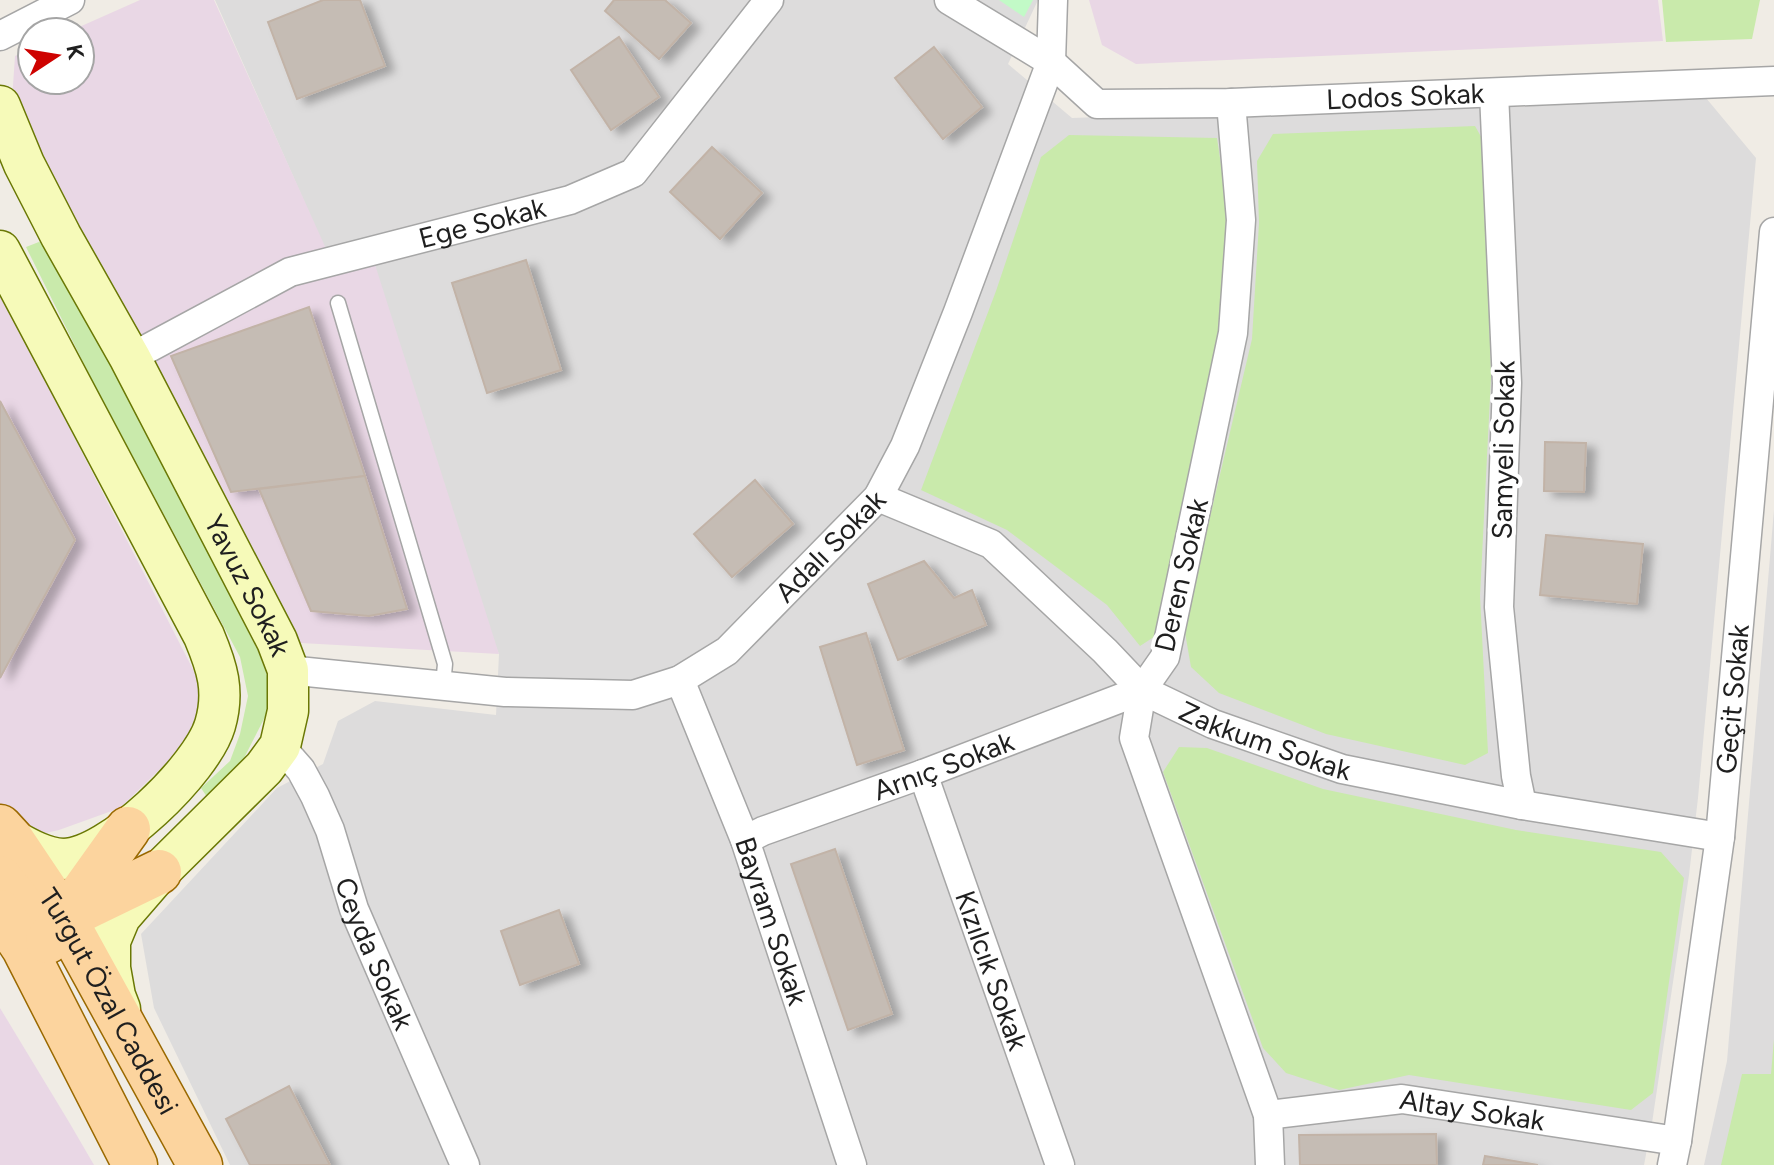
<svg xmlns="http://www.w3.org/2000/svg" width="1774" height="1165" font-family="Figtree,sans-serif">
	<style>
		.residential { fill: #dddcdc }
		.industrial { fill: #e9d7e5 }
		.grass { fill: #c9eaab }
		.park { fill: #c2fac7 }
		.building { fill: #c5bcb4; stroke: #c2b3a7; stroke-width: 2; filter: url(#shadow) }
		.lines { fill: none; stroke-linecap: round; stroke-linejoin: round }
		.service-casing { stroke: #a6a6a6; stroke-width: 17 }
		.minor-casing { stroke: #a6a6a6; stroke-width: 31 }
		.secondary-casing { stroke: #6a7804; stroke-width: 43 }
		.primary-casing { stroke: #9a6900; stroke-width: 47 }
		.service { stroke: #fff; stroke-width: 14 }
		.minor { stroke: #fff; stroke-width: 28 }
		.secondary { stroke: #f6fab9; stroke-width: 40 }
		.primary { stroke: #fcd49e; stroke-width: 44 }
		.labels { text-anchor: middle; dominant-baseline: central; stroke-width: 8; stroke-linejoin: round; paint-order: stroke }
		.street-label { font-size: 28px; fill: #1f1f1f; stroke: #fff }
	</style>
	<defs>
		<filter id="shadow"><feDropShadow dx="9" dy="5" stdDeviation="4" flood-color="#0004"/></filter>
	</defs>
	<rect width="100%" height="100%" fill="#f0ece5"/>
	<g class="residential">
		<polygon points="215,0 1038,0 1008,64 1072,118 1215,113 1513,107 1706,98 1756,158 1698,798 1689,875 1652,1123 1644,1165 230,1165 154,1008 141,934 277,788 323,764 338,721 375,701 496,715 499,654 331,262"/>
		<polygon points="1774,510 1774,1165 1704,1165 1727,1061"/>
	</g>
	<g class="industrial">
		<polygon points="140,0 214,0 332,262 371,252 499,654 283,642 12,100 15,56 32,48 32,80 80,80 80,32 68,32"/>
		<polygon points="1089,0 1658,0 1663,41 1136,64 1102,45"/>
		<polygon points="0,292 203,689 197,733 120,808 59,830 33,836 0,809"/>
		<polygon points="0,1008 69,1122 94,1165 0,1165"/>
	</g>
	<g class="grass">
		<polygon points="1662,0 1760,0 1752,39 1666,42"/>
		<polygon points="1475,126 1484,142 1491,377 1480,596 1488,753 1465,765 1326,734 1219,693 1191,667 1184,627 1252,339 1259,223 1257,161 1273,134"/>
		<polygon points="1069,135 1217,138 1230,225 1220,339 1157,635 1140,646 1107,605 1007,530 921,490 996,291 1041,157"/>
		<polygon points="44,240 111,363 258,651 269,681 269,709 242,762 207,797 201,788 230,761 240,734 248,696 240,657 89,374 26,247"/>
		<polygon points="1179,747 1207,748 1323,789 1516,830 1661,852 1684,878 1653,1093 1631,1110 1409,1075 1339,1090 1286,1073 1263,1048 1163,772"/>
		<polygon points="1774,1039 1774,1165 1721,1165 1742,1074 1771,1074"/>
	</g>
	<polygon class="park" points="999,0 1033,0 1024,17"/>
	<g class="building">
		<polygon points="323,0 360,0 385,66 297,99 268,22"/>
		<polygon points="614,0 665,0 691,23 659,59 605,11"/>
		<polygon points="619,37 659,97 611,130 571,70"/>
		<polygon points="934,47 982,107 943,139 895,78"/>
		<polygon points="712,147 762,193 720,239 670,192"/>
		<polygon points="526,260 561,370 487,393 452,283"/>
		<polygon points="309,307 365,476 231,492 171,356"/>
		<polygon points="0,401 75,540 0,678"/>
		<polygon points="1545,442 1586,443 1584,492 1544,491"/>
		<polygon points="365,476 407,609 369,616 311,611 259,489"/>
		<polygon points="755,480 793,524 732,577 694,534"/>
		<polygon points="1546,535 1643,544 1637,604 1540,595"/>
		<polygon points="924,561 954,598 972,590 986,625 898,660 868,584"/>
		<polygon points="866,633 904,750 857,765 820,647"/>
		<polygon points="835,849 892,1014 848,1030 791,864"/>
		<polygon points="559,910 579,964 520,985 501,931"/>
		<polygon points="289,1086 330,1165 250,1165 226,1119"/>
		<polygon points="1436,1134 1437,1165 1300,1165 1299,1135"/>
		<polygon points="1485,1156 1538,1165 1483,1165"/>
	</g>
	<g class="lines">
		<g class="service-casing">
			<polyline id="service" points="338,303 445,664 443,685"/>
		</g>
		<g class="minor-casing">
			<g id="minor">
				<path id="s1" d="M949,0l102,62 46,42 134,-1 543,-22"/>
				<polyline points="0,36 70,0"/>
				<polyline points="1494,93 1507,383 1499,607 1516,776 1522,805"/>
				<polyline points="1231,103 1241,220 1233,333 1165,657 1142,690 1134,738 1268,1115 1270,1165"/>
				<path id="s2" d="M130,358l160,-86 280,-72 63,-27 136,-173"/>
				<path id="s3" d="M878,497l113,47 114,107 37,39 71,34 129,45 180,36 198,32"/>
				<path id="s4" d="M288,670l217,22 128,3 47,-15 47,-29 151,-154 27,-51 53,-134 93,-250 2,-62"/>
				<path id="s5" d="M680,680l65,160 107,325"/>
				<path id="s6" d="M280,746l21,24 14,26 15,34 24,79 111,256"/>
				<path id="s7" d="M923,774l137,391"/>
				<path id="s8" d="M745,840l18,-9 160,-57 219,-84"/>
				<path id="s9" d="M1268,1115l134,-16 275,42"/>
				<path id="s10" d="M1672,1165l5,-24 43,-304 54,-605"/>
			</g>
		</g>
		<g class="secondary-casing">
			<g id="secondary">
				<path id="s11" d="M0,106l24,58 37,72 69,122 147,283 11,29v41l-8,35 -16,22 -105,104 -39,45 -10,24v27l5,28 5,13"/>
				<path d="M0,251l204,385c13,31 21,55 11,89 -13,44 -105,134 -152,134 -19,-1 -36,-11 -52,-20"/>
			</g>
		</g>
		<g class="primary-casing">
			<g id="primary">
				<path id="s12" d="M0,827l11,12 53,79 136,247"/>
				<path d="M0,878c10,12 28,40 43,43 7,1 14,-1 21,-3l95,-46"/>
				<polyline points="0,912 24,948 135,1165"/>
				<polyline points="48,941 128,829"/>
			</g>
		</g>
		<use href="#service" class="service"/>
		<use href="#minor" class="minor"/>
		<use href="#secondary" class="secondary"/>
		<use href="#primary" class="primary"/>
	</g>
	<g class="labels">
		<g class="street-label">
			<text stroke="none"><textPath href="#s1" startOffset="490">Lodos Sokak</textPath></text>
			<text stroke="none"><textPath href="#s2" startOffset="380">Ege Sokak</textPath></text>
			<text transform="translate(1503 450) rotate(-89)">Samyeli Sokak</text>
			<text stroke="none"><textPath href="#s4" startOffset="598">Adalı Sokak</textPath></text>
			<text transform="translate(1181 575) rotate(-77)">Deren Sokak</text>
			<text stroke="none"><textPath href="#s11" startOffset="540">Yavuz Sokak</textPath></text>
			<text stroke="none"><textPath href="#s10" startOffset="470">Geçit Sokak</textPath></text>
			<text stroke="none"><textPath href="#s3" startOffset="466">Zakkum Sokak</textPath></text>
			<text stroke="none"><textPath href="#s8" startOffset="212">Arnıç Sokak</textPath></text>
			<text stroke="none"><textPath href="#s5" startOffset="258">Bayram Sokak</textPath></text>
			<text stroke="none"><textPath href="#s6" startOffset="230">Ceyda Sokak</textPath></text>
			<text stroke="none"><textPath href="#s7" startOffset="208">Kızılcık Sokak</textPath></text>
			<text stroke="none"><textPath href="#s12" startOffset="206">Turgut Özal Caddesi</textPath></text>
			<text stroke="none"><textPath href="#s9" startOffset="206">Altay Sokak</textPath></text>
		</g>
	</g>
	<g transform="translate(56 56) rotate(78)"><circle r="38" fill="#ffffff" stroke="#a5a5a5" stroke-width="2"/>
	<path d="M0-6L14 30L0 20L-14 30Z" fill="#ce0200"/>
	<text y="-12" font-size="22" font-weight="bold" text-anchor="middle" fill="#1f1f1f">K</text>
	</g>
</svg>
